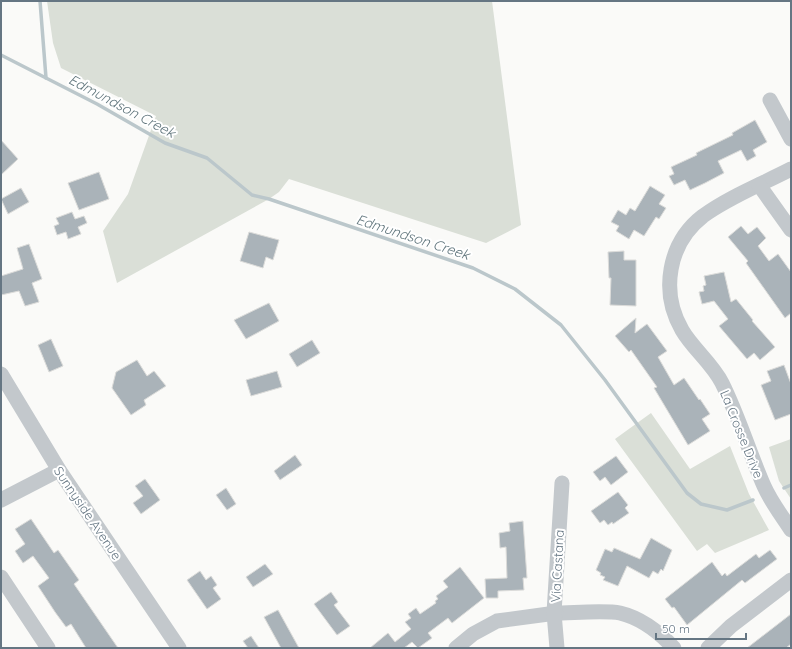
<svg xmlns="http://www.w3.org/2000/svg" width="792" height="649" font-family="Quicksand,sans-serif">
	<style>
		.green { fill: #dadfd7 }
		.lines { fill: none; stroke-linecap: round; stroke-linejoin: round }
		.stream { stroke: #bbc7cb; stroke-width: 3.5 }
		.building { fill: #aab3b9; stroke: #dcdcda }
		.minor { stroke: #c3c8cc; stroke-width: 15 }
		.labels { text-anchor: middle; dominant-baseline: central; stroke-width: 4; stroke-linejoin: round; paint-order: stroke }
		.street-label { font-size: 13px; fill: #657683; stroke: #fff }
		.water-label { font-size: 14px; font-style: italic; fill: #60757c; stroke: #fff }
	</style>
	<rect width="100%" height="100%" fill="#fafaf8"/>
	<g class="green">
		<polygon points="47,1 492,1 521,225 486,243 289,179 279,192 269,199 117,283 103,231 128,194 156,116 61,68 53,43"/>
		<polygon points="651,413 690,469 730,446 749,494 769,530 715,553 707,544 697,551 615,439"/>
		<polygon points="791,439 791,499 779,481 769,447"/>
	</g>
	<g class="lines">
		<g class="stream">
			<polyline points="40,1 46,78"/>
			<polyline points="1,55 97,104 165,143 207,158 252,195 269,199 473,268 515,289 561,325 605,380 687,493 701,504 727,510 753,500"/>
			<polyline points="784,488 791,485"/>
		</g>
	</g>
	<g class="building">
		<polygon points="755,120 767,142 753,150 756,156 747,161 741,150 718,161 724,173 705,183 690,190 685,180 674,185 669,176 674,174 671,167 697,155 696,153 733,135 732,133"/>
		<polygon points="1,140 18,159 1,175"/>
		<polygon points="99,172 109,199 79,210 68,183"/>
		<polygon points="650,186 665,195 659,204 666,208 659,219 656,217 644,236 634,230 629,239 616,231 619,226 611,222 618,210 626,215 630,208 635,211"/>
		<polygon points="21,188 29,202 8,214 1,199"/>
		<polygon points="72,212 75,219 84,216 87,223 78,227 81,234 68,239 66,232 57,235 54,226 59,224 56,218"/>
		<polygon points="741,226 748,234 757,227 766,238 758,246 769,261 778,254 791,272 791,313 785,318 746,263 748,261 728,237"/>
		<polygon points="249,232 279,240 273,260 266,257 263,268 240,261"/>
		<polygon points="29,244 42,279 32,283 39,302 25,306 19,291 1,295 1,276 23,269 17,248"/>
		<polygon points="624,251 624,260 636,260 636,306 610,305 611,278 609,278 608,252"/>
		<polygon points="724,272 731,302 736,299 753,320 752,321 775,347 760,360 754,353 747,359 719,326 728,319 714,301 702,304 699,292 704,291 703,286 706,285 704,276"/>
		<polygon points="269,303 279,321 246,339 234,320"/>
		<polygon points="636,318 635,333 647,324 667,351 658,357 674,385 684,378 699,400 700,399 710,414 702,419 710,431 688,445 654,388 657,387 631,350 629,352 615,336"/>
		<polygon points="51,339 63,366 49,372 38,345"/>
		<polygon points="312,340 320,353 297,367 289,354"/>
		<polygon points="137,360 147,376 154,371 166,386 144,400 146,405 131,415 112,388 116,372"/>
		<polygon points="784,365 791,384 791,414 775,420 761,385 771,381 767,371"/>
		<polygon points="277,371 282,387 251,396 246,380"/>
		<polygon points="295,455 302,465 280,480 274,471"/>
		<polygon points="616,456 628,472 611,485 605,477 600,481 593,472"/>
		<polygon points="145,479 160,500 141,514 133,503 143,496 135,486"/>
		<polygon points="226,488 236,504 227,510 216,495"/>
		<polygon points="618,492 628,505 625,508 629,513 613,524 612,522 608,525 604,520 600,523 591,511"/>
		<polygon points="31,519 54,553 58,550 79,580 74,584 118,648 86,648 71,624 66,627 55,612 38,586 49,578 33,556 23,563 15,551 25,544 15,529"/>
		<polygon points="523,521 527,578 523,578 524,590 498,591 498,598 486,598 485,579 507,578 506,547 500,548 499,533 510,531 509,523"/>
		<polygon points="651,538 672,550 663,571 661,569 658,574 653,571 649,578 627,566 618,586 603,580 605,577 600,575 601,573 596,570 605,549 612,552 614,548 640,559"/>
		<polygon points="770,550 777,559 745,583 742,580 687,625 674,607 672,608 665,599 712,562 722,576 725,573 727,576 756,554 759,558"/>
		<polygon points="265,564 273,574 253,587 246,577"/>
		<polygon points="460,567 484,598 452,623 448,618 428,633 432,638 418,648 412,642 404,648 370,648 388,633 395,642 411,629 405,622 411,618 408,614 416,608 420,614 436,603 435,601 438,599 436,596 448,587 443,581"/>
		<polygon points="200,571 206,580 211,576 217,585 213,588 221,599 207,609 187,580"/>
		<polygon points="331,592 338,602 334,605 350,626 337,635 314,604"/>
		<polygon points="278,610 299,648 281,648 264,617"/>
		<polygon points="791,614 791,644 786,648 747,648"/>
		<polygon points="251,636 259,648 248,648 243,641"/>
	</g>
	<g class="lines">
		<g class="minor">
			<polyline points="770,100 791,139"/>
			<path d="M791,169c-29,15 -62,28 -88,47 -35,27 -43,76 -21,114 11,19 30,33 40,53 17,34 27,69 42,103 7,16 18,30 27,44"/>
			<polyline points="759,185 791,230"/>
			<polyline points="1,374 59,470 179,648"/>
			<polyline points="1,500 59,470"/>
			<polyline points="1,577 48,648"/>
			<path d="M554,613c18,0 51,-3 66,0 21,5 40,20 54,35"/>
			<polyline points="456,648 473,634 497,621 556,613"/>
			<polyline points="557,648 554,613 562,483"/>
			<polyline points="708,648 731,626 791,580"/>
		</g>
	</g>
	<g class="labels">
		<g class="street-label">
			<text transform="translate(742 434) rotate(68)">La Crosse Drive</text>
			<text transform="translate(88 513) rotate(56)">Sunnyside Avenue</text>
			<text transform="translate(557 566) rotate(-87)">Via Castana</text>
		</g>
		<g class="water-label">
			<text transform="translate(122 106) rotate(28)">Edmundson Creek</text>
			<text transform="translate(413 237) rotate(18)">Edmundson Creek</text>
		</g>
	</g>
	<rect width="792" height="649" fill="none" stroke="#657683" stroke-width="4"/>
	<path d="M656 633v6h90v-6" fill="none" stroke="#657683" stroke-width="2"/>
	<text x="662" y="633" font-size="12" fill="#657683" stroke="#ffffff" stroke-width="3" paint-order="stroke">50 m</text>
</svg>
